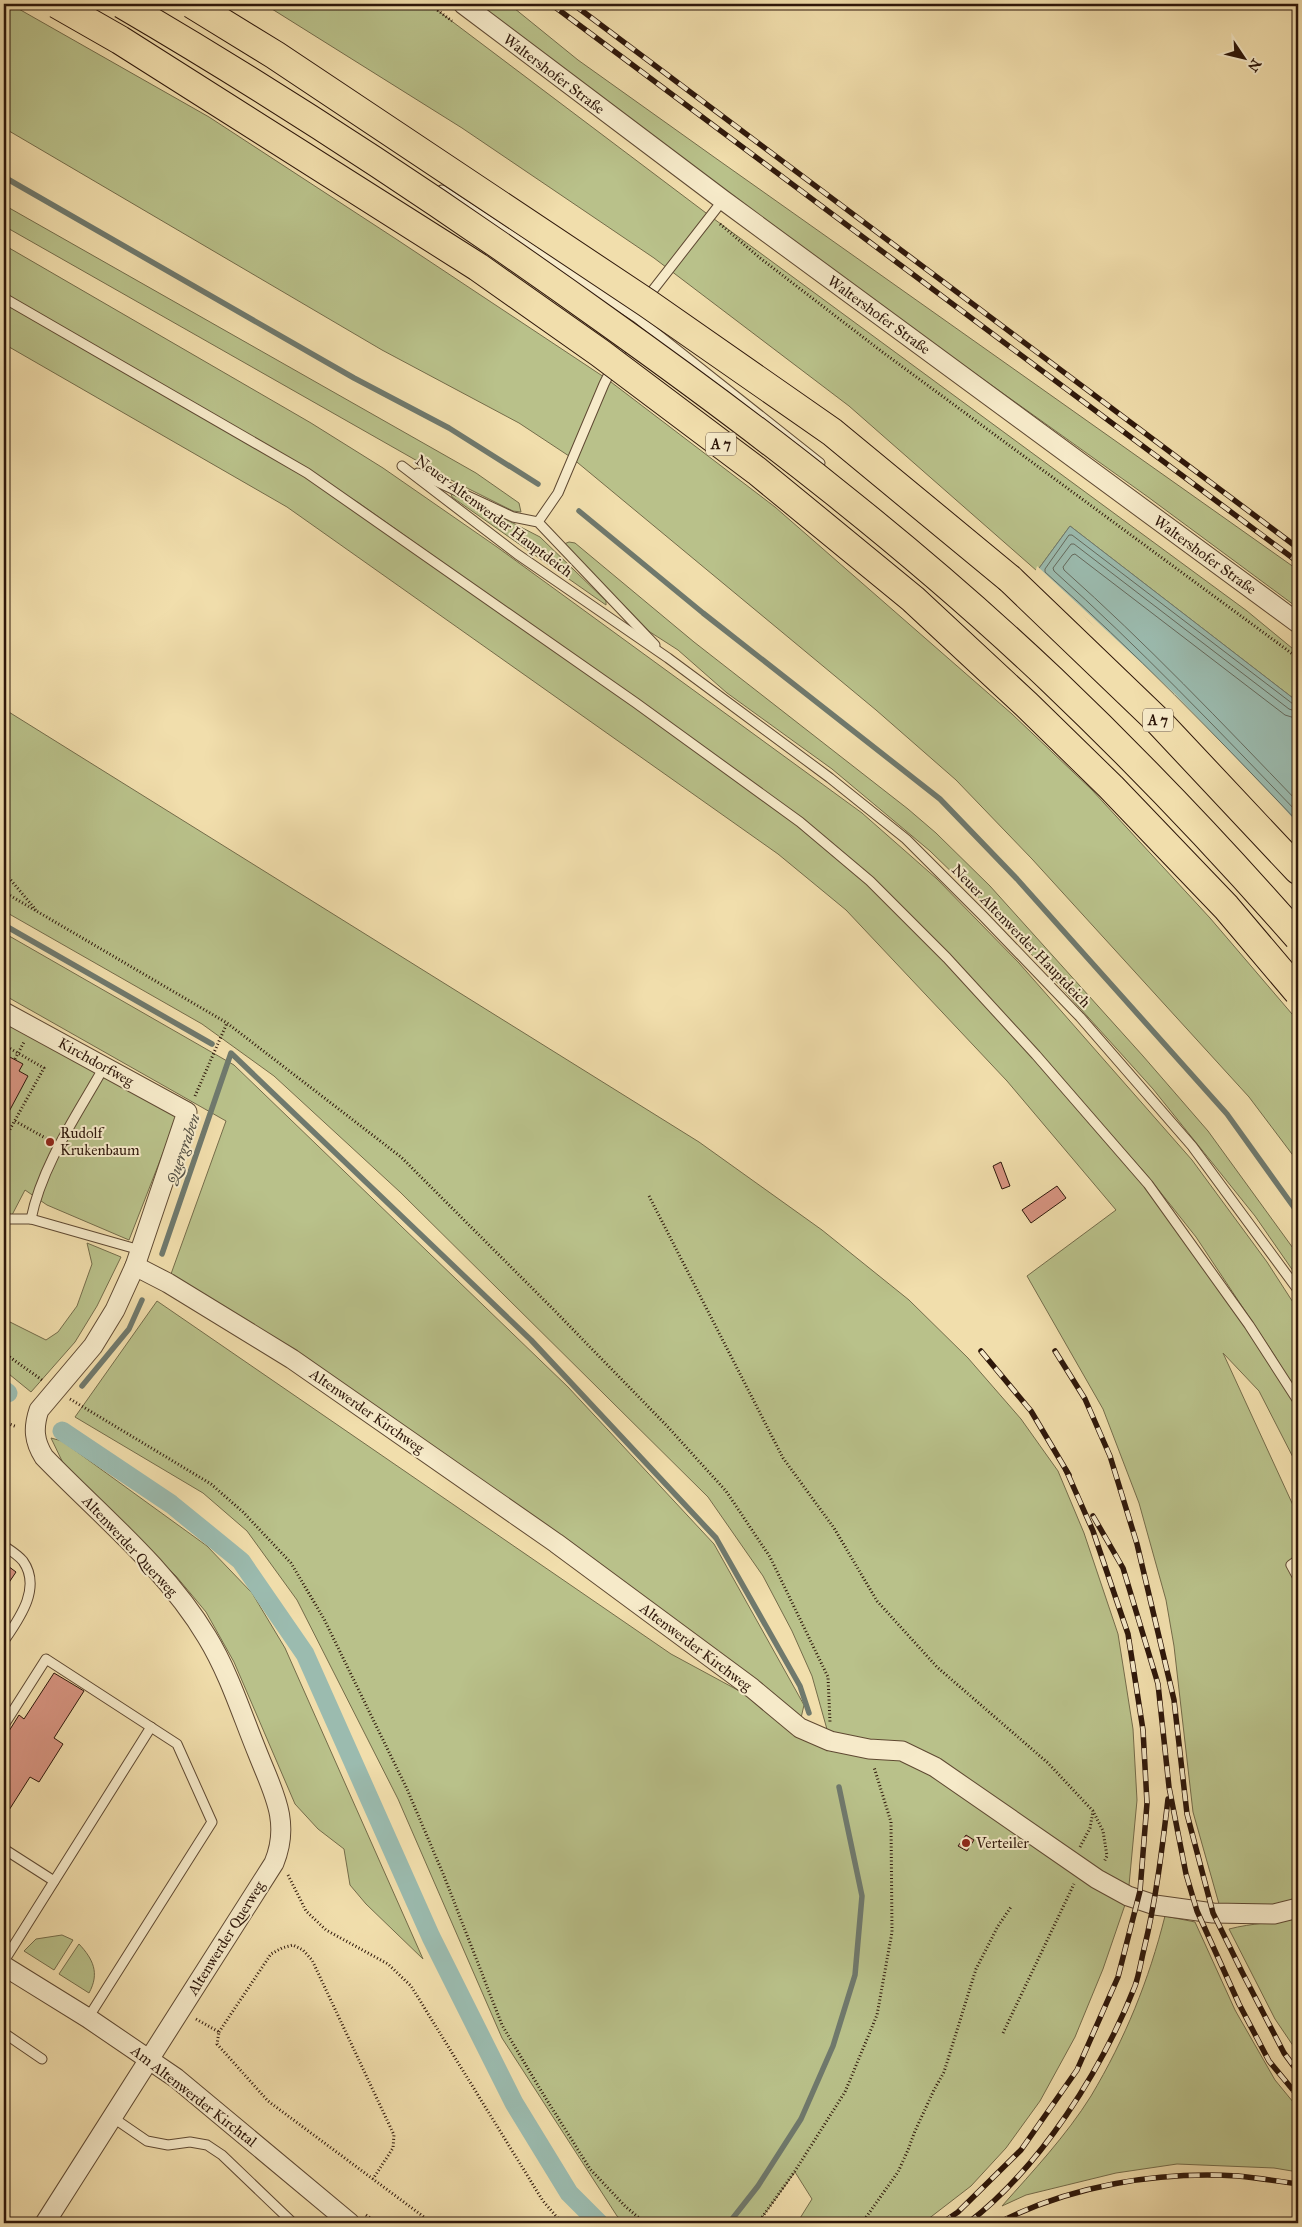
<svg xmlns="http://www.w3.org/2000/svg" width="1302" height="2227" font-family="'IM FELL Great Primer',serif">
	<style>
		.green { fill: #b9c18a; stroke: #746c4a }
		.water { fill: #9bbbaf; stroke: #6f796d }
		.pier { fill: #f1deac }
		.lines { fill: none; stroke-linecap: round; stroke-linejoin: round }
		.shore { stroke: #64695c; stroke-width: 1 }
		.stream { stroke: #6f796d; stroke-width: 5.5 }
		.canal { stroke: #9bbbaf; stroke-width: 19 }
		.building { fill: #d79481; stroke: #2e170a }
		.lane-casing { stroke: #5f4932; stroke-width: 11 }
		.street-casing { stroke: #5f4932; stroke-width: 21 }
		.highway-casing { stroke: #2e170a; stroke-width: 30 }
		.path { stroke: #2e170a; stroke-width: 3; stroke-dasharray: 1 2.5; stroke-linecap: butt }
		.lane { stroke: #f6eac9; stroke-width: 9 }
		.street { stroke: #f6eac9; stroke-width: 19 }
		.highway { stroke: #f1deac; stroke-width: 28 }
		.rail-casing { stroke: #2e170a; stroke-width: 5.5 }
		.rail { stroke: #f6eac9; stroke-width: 4; stroke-dasharray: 11; stroke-linecap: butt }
		.highway-bridge-casing { stroke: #2e170a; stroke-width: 30; stroke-linecap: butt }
		.highway-bridge { stroke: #f1deac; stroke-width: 28 }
		.poi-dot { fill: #8f2418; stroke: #f6eac9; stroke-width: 2 }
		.labels { text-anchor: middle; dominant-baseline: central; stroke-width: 4; stroke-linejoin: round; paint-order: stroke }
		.shield { fill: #f6eac9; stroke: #6a5643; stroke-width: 1 }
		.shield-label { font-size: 14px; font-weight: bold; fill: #2e170a }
		.street-label { font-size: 15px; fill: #2e170a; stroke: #f6eac9 }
		.poi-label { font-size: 15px; fill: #2e170a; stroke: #f6eac9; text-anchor: start }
		.water-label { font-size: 16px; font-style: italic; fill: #545044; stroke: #f6eac9 }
	</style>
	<rect width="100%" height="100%" fill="#f1deac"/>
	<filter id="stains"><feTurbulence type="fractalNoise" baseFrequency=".004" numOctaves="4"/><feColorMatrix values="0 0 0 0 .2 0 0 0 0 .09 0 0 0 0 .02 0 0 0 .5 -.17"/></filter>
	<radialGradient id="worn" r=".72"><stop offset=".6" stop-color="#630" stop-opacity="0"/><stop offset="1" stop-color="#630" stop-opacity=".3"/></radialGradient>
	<g class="green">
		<polygon points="4,4 10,4 209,117 396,239 607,379 775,507 1012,714 1092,790 1210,918 1298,1021 1298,1162 1249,1097 1032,859 956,780 876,710 572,458 519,423 382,350 4,128"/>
		<polygon points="264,4 429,4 710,216 1247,611 1298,653 1298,702 1070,526 1037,571 849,406 654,258 462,128"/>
		<polygon points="477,4 509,4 578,60 714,157 1298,570 1298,608 1148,497 857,289"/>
		<polygon points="4,205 476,473 519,503 521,512 513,511 449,479 4,226"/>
		<polygon points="4,245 311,423 383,468 497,547 862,813 937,879 1019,963 1192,1160 1267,1262 1298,1310 1298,1396 1275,1356 1196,1237 1146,1174 952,957 882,887 738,772 359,503 231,424 4,294"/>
		<polygon points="4,298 307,473 800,822 947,958 1148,1184 1298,1401 1298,1467 1259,1391 1223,1353 1298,1516 1298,1902 1251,1907 1219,1904 1193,1812 1174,1646 1166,1600 1139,1503 1103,1409 1027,1276 1116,1210 1007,1081 846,910 778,854 287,507 4,344"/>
		<polygon points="453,492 540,537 606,601 606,605 452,497 451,494"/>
		<polygon points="569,542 575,543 694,642 908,809 936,833 990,886 1143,1056 1208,1131 1298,1255 1298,1278 1255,1216 1153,1089 996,915 930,851 832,769 727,693 678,650 650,632 564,544"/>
		<polygon points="4,709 699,1142 822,1230 909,1300 968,1358 1021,1419 1058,1471 1084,1533 1118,1634 1133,1729 1137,1800 1128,1896 1103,1969 1075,2037 1040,2101 1006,2148 971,2186 923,2223 853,2223 849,2217 842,2223 797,2223 812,2199 795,2172 758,2223 625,2223 617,2216 502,2038 398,1799 297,1600 247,1531 203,1493 75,1417 157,1301 671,1654 830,1740 812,1676 792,1631 763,1576 708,1497 400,1192 274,1076 202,1024 4,911"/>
		<polygon points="4,933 234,1065 568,1387 714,1544 804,1705 801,1718 171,1274 226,1121 4,995"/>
		<polygon points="4,1022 177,1117 129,1240 47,1205 25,1190 12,1215 4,1210"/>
		<polygon points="87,1243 121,1257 97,1306 75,1342 31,1392 4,1370 4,1319 46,1340 58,1332 77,1306 92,1264"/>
		<polygon points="51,1438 62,1441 207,1546 252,1593 285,1648 423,1959 366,1904 350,1885 344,1849 318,1829 295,1804 234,1662 206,1612 176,1576 63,1463"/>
		<path d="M1165,1916l30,6 40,88 40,70 23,28v64l-24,-4 -97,-4 -61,9 -90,22 -24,11c31,-35 64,-70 89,-110 34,-57 58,-116 74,-180z"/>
		<path d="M1298,1918v135l-23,-34 -46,-90c23,-6 46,-6 69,-11z"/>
		<polygon points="62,1935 73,1940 54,1970 24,1951 36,1939"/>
		<path d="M79,1944c14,15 21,29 10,49l-30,-19z"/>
	</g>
	<polygon class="water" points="1070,526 1298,702 1298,829 1172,699 1037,571"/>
	<polygon class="pier" points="1037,566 1175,694 1282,806 1298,824 1298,831 1090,622 1035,573"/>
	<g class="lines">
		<g class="shore">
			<path d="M1298,705l-5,-1 -221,-169h-3l-24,34v3c89,79 171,164 253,250"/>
			<path d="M1298,712l-9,-3 -215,-165h-3l-18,24 1,3c85,76 164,159 244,242"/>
			<path d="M1298,719l-13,-4 -210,-161 -3,1 -9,12 1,3c82,73 158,153 234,232"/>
		</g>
		<g class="stream">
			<polyline points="4,177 354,378 449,428 538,484"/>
			<polyline points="579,511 703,613 940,799 1017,879 1227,1114 1298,1213"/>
			<polyline points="4,925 212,1044"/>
			<polyline points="162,1254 231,1053 531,1340 716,1538 800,1686 809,1713"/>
			<polyline points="82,1386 129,1329 142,1300"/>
			<polyline points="729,2223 758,2186 801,2119 833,2046 855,1975 862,1896 839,1787"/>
		</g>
		<g class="canal">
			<polyline points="4,1390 8,1393"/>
			<polyline points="62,1431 171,1504 241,1561 305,1654 431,1937 514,2103 569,2193 599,2223"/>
		</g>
	</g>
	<g class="building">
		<polygon points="6,1055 23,1064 19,1071 28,1076 4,1121 4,1058"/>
		<polygon points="1001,1162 1010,1186 1002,1189 993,1166"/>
		<polygon points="1057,1186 1066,1198 1031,1223 1022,1210"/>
		<polygon points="4,1563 16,1572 4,1590"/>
		<polygon points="54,1673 84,1691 54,1738 63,1744 39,1782 30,1777 4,1818 4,1739 19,1715 24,1719"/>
		<polygon points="966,1835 974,1840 967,1851 958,1846"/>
	</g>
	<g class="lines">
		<g class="lane-casing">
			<g id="lane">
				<polyline points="442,190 637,318 820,463"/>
				<polyline points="4,298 307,473 636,703 800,822 870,881 947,958 1036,1055 1148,1184 1249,1325 1298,1401"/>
				<polyline points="646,299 723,200"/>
				<polyline points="402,466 517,554 668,658 830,778 906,839 983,916 1080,1017 1192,1146 1298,1290"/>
				<polyline points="418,473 513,517 538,522 655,645"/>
				<polyline points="538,522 558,493 604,384 626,340"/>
				<polyline points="4,1219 31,1219 140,1250"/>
				<path d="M31,1219c11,-54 46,-104 73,-152"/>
				<path d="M4,1546c6,4 14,9 19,15 19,27 -4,58 -19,80"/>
				<polyline points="1298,1560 1291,1565 1298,1578"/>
				<polyline points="4,1725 46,1659 177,1744 212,1822 88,2018"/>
				<polyline points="4,1849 54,1881"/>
				<polyline points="4,1961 151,1727"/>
				<polyline points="4,2033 42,2059"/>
				<polyline points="112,2117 147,2141 168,2145 190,2142 207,2145 222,2155 293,2223"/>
			</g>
		</g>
		<g class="street-casing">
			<g id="street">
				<polyline points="463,4 723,200 1298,623"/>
				<path d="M4,1012l183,100 -52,154 -20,44 -22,36 -54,64c-6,18 -5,31 5,47 56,58 121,110 163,180 22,36 35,78 51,117 15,38 33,68 16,109l-229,360"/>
				<polyline points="135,1266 168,1283 292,1359 556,1543 752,1688 800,1728 830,1741 869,1749 902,1751 935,1767 1097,1879 1128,1896 1155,1905 1213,1913 1274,1914 1298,1908"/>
				<polyline points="4,1966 88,2018 176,2078 350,2223"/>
			</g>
		</g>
		<g class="highway-casing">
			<polyline id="highway" points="1010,579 1160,723 1298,870"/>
		</g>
		<g class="path">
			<polyline points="429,4 452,21"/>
			<polyline points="720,224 760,258 881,351 1298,658"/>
			<polyline points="4,872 36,910"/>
			<polyline points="4,892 227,1023 401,1157 553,1309 667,1426 726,1491 770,1557 828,1677 830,1722"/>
			<polyline points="4,1045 44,1068 4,1140"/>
			<polyline points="15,1059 24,1042"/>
			<polyline points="195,1096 227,1023"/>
			<polyline points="15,1121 49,1140"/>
			<polyline points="649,1196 783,1458 834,1528 877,1601 937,1667 1048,1763 1093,1811 1103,1831 1107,1856 1104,1862"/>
			<polyline points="4,1353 42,1380"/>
			<polyline points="70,1399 211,1484 243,1512 291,1563 324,1619 407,1789 444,1876 502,2025 540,2089 590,2169 625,2206 645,2223"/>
			<polyline points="4,1422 17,1427"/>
			<polyline points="1080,1847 1090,1828 1093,1811"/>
			<polyline points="288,1875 306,1911 326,1930 388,1964 411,1986 543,2201 562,2223"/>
			<polyline points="196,2019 219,2032 217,2044 268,2101 432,2223"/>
			<polyline points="219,2032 271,1954 282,1948 293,1945 303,1950 312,1960 394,2135 393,2148 373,2179"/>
			<polyline points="1003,2033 1074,1884"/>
			<polyline points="366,2215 377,2223"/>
			<polyline points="758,2223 795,2171 845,2092 877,2015 892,1932 891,1822 874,1767"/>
			<polyline points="862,2223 898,2172 908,2150 915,2131 934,2090 944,2072 976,1969 998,1926 1011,1907"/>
			<polyline points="1292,2223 1298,2216"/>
		</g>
		<use href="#lane" class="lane"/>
		<use href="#street" class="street"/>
		<use href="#highway" class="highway"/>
		<g class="rail-casing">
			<g id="rail">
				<polyline points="551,4 1298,562"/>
				<polyline points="573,4 1298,548"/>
				<polyline points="981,1351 1031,1411 1069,1475"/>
				<polyline points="1055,1351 1085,1399 1110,1456 1137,1544 1174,1700 1187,1814 1213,1913 1242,1972 1284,2053 1298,2072"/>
				<polyline points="1093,1516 1123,1568 1158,1684 1169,1787 1186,1874 1197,1911 1239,2004 1269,2061 1298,2096"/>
				<polyline points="942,2223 958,2212 1021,2150 1077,2070 1118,1977 1140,1891 1147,1803 1143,1730 1128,1634 1093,1531 1066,1470"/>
				<path d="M968,2223c72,-55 134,-153 167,-237 4,-11 6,-25 9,-37 12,-49 18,-99 24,-150"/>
				<path d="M998,2223c72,-37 159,-52 240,-47 20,2 40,5 60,8"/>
			</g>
		</g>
		<use href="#rail" class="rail"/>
		<g class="highway-bridge-casing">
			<g id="highway-bridge">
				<polyline points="57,4 120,40 478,267 600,353 757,471 913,599 1027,705 1111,787 1226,907 1298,992"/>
				<path d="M122,4c166,97 326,203 482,315 156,111 309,229 448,361 86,82 168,168 246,257"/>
				<polyline points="192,4 275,55 647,303 832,432 1010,579"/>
			</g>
		</g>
		<use href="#highway-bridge" class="highway-bridge"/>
	</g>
	<g class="poi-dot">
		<circle cx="50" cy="1142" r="5"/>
		<circle cx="966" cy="1843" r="5"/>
	</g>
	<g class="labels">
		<g class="shield">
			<rect x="706" y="432.5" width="30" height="23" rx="4"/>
			<rect x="1143" y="708.5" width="30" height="23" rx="4"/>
		</g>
		<g class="shield-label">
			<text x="721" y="444">A 7</text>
			<text x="1158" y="720">A 7</text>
		</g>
		<g class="street-label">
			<text transform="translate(554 74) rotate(37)">Waltershofer Straße</text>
			<text transform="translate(879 315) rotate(36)">Waltershofer Straße</text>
			<text transform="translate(494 516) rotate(37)">Neuer Altenwerder Hauptdeich</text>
			<text transform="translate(1205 555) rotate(36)">Waltershofer Straße</text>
			<text transform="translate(1021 936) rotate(46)">Neuer Altenwerder Hauptdeich</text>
			<text transform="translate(96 1062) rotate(29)">Kirchdorfweg</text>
			<text transform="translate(367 1411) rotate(35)">Altenwerder Kirchweg</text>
			<text transform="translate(130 1546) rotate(47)">Altenwerder Querweg</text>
			<text transform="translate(696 1647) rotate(37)">Altenwerder Kirchweg</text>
			<text transform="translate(226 1938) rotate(-58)">Altenwerder Querweg</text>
			<text transform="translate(194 2096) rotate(38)">Am Altenwerder Kirchtal</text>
		</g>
		<g class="poi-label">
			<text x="60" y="1133">Rudolf<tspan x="60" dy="17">Krukenbaum</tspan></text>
			<text x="976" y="1843">Verteiler</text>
		</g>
		<g class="water-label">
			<text transform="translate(183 1149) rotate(-71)">Quergraben</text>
		</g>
	</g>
	<rect width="1302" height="2227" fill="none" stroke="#f1deac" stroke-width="20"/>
	<rect x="5" y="5" width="1292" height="2217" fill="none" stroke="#2e170a" stroke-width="2.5"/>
	<rect x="10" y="10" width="1282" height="2207" fill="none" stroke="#2e170a"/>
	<g transform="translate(1244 58) rotate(125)" stroke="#f6eac9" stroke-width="4" paint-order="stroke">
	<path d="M0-4L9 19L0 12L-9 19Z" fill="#2e170a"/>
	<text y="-8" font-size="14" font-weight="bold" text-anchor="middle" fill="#2e170a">N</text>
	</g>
	<rect width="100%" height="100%" filter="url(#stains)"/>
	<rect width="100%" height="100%" fill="url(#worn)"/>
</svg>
